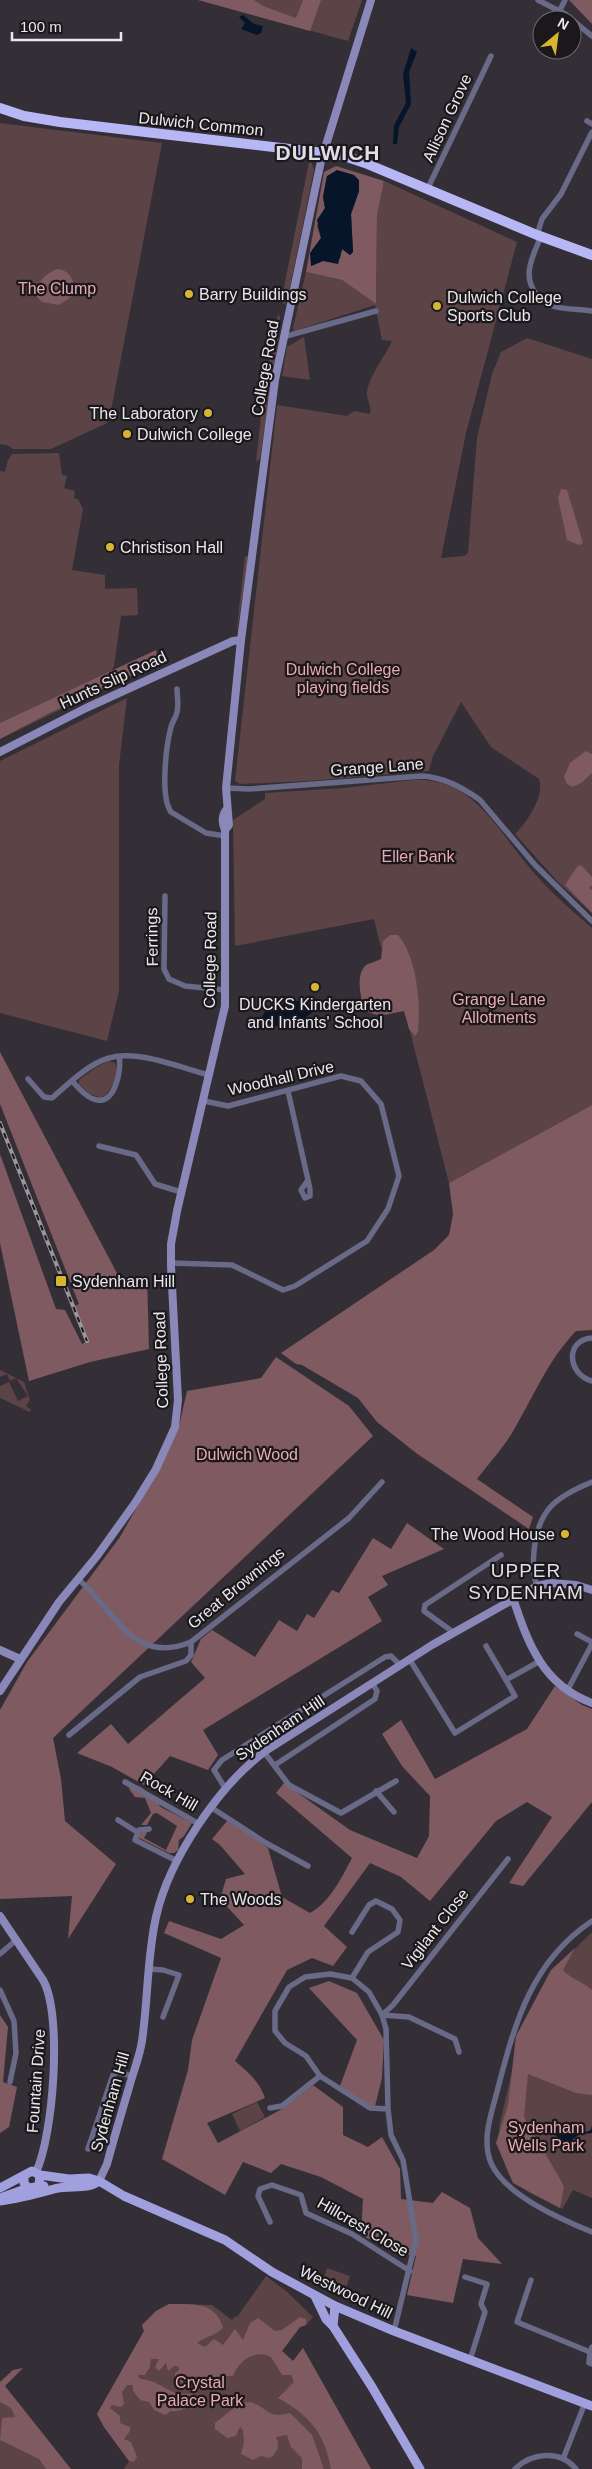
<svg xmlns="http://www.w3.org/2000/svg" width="592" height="2469" font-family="Helvetica,sans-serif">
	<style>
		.green { fill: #5b4346 }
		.forest { fill: #7f5a60; fill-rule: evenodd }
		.water { fill: #06152a }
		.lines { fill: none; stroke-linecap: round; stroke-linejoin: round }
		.street { stroke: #696988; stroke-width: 5.5 }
		.secondary { stroke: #8988b9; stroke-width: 8 }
		.primary { stroke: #a1a0df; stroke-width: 9 }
		.highway { stroke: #b8b7f5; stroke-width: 10 }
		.rail-casing { stroke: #9a969c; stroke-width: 4 }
		.rail { stroke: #1a181b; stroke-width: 2; stroke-dasharray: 5.5; stroke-linecap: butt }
		.poi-dot { fill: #d6b534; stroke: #1a181b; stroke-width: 2 }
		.labels { text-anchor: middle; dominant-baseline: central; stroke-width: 4.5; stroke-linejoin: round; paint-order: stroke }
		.street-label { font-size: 16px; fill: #ebe7ed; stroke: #1a181b }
		.park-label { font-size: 16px; fill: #eba9b3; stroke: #1a181b }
		.poi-label { font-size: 16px; fill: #ebe7ed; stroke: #1a181b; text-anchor: start }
		.quarter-label { font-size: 19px; letter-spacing: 1px; fill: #e2dce6; stroke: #1a181b }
		.district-label { font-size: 21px; font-weight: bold; letter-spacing: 1px; fill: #e2dce6; stroke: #1a181b }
	</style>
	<rect width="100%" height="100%" fill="#342f37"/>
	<g class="green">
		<polygon points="198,0 362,0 348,41"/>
		<polygon points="0,123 162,143 110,416 107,423 51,449 13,449 7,445 0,444"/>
		<polygon points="309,162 312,163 314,170 289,292 285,304 282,303 282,297"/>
		<path d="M384,181l133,61 -51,191 -25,125 23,-2 4,-3 9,-115 15,-64 9,-22 26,-14 65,21v554l-34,-31 -43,-48c12,-12 30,-38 24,-55l-48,-32 -30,-45 -28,54 -4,15 -121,10 -68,3 -5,-3 42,-376 70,11 7,-5 16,3c2,-8 -4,-14 -3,-23 3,-17 18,-34 25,-50l-10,-1 -7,-35 -81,26 -1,-3 13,-56 36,8 34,24 1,-88z"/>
		<polygon points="278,314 280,317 279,332 260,459 256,462 264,387"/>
		<polygon points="304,337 310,380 282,376 287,347"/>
		<polygon points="59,453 62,475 67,476 64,488 75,491 74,498 78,499 83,509 72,570 105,575 105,589 137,588 138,615 121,616 114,666 103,689 0,739 0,471 5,472 8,460 12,454"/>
		<polygon points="245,556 249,556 237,631 237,627"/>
		<polygon points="127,698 119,765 119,991 107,1041 0,1013 0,761"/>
		<path d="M413,780c59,-3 83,48 116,87 19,23 41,42 63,61v177l-143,78 -46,-179 -23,-60 -6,-25 -139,27 -2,-126 32,-21v-6l79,-5z"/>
		<path d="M109,1061l6,2c6,10 -4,29 -14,35l-13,-5 -9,-9v-4l16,-12z"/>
		<polygon points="0,1370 24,1382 30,1400 26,1406 31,1410 30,1412 0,1398 0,1386 9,1382 18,1401 28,1396 16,1378 10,1381 7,1374 0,1377"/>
		<polygon points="592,1932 592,2198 573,2190 562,2209 528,2192 514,2181 508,2173 501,2153 499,2127 520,2037 574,1950"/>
		<polygon points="257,2102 265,2117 240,2131 232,2114"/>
		<polygon points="327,2268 350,2276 346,2288 323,2281"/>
		<polygon points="266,2276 286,2291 313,2317 306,2325 300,2327 282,2351 293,2361 303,2348 371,2469 124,2469 129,2461 104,2427 97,2414 144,2331 142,2325 156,2311 169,2304 212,2305 232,2320 235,2316 237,2317"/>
		<polygon points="0,2391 71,2469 0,2469"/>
	</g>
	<g class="forest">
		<polygon points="198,0 254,0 263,6 296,18 303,0 321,0 310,31"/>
		<polygon points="569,0 592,0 592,24"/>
		<path d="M336,166l48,15 -7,35 -1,88 -34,-24 -36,-8 18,-100zM345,174l9,1 5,16 -8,23 2,38 -3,3 -8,-6 -2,10 -17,2 -12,5 1,-16 9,-12 -4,-12 8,-18 -2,-11 4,-21z"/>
		<path d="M57,269c14,1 19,14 16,27l-14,9 -17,-3 -5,-5c-3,-14 9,-23 20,-28z"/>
		<polygon points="561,489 567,490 583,543 579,545 567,540 558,498"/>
		<polygon points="156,650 159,663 47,714 0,739 0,723"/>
		<polygon points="586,751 592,754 592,773 581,783 572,787 567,784 564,777 570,763"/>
		<polygon points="581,865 592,877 592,885 589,888 592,890 592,913 565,885 577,867"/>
		<path d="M390,935h8c19,22 23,69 20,97l-3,4 -6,-7 -5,-18c-16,3 -26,8 -40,-2 -3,-11 -9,-34 2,-44 4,-2 11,-4 15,-6l2,-18z"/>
		<polygon points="0,1052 119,1277 147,1276 149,1349 90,1362 29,1381 0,1243 0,1154 56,1309 65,1310 82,1344 87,1341 72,1307 79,1304 0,1104"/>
		<path d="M592,1105v225l-16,1c-29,31 -39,59 -60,95 -10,19 -26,36 -39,53l56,38 -4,12 -113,-76 -39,-31 -19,-24 -56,-33 -6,-1 -15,-11 153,-103 15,-15 4,-21 -4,-31z"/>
		<polygon points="276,1357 349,1406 373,1436 53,1738 61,1779 65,1821 116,1864 68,1939 72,1896 0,1899 0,1710 27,1662 120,1537 159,1468 179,1426 187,1391 261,1378"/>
		<polygon points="407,1523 444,1549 382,1576 388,1585 368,1597 382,1621 203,1730 218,1755 208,1770 170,1756 144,1785 112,1767 77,1753 111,1724 128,1744 205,1678 191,1662 201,1639 212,1630 255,1657 279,1620 297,1631 307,1614 314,1618 332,1590 339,1593 373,1538 391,1549"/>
		<path d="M555,1686l27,19 10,4v93l-69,84 -14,-3 43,-66 -25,-15 -31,19 -66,80 -29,-24 -31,-14 -46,63 23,21 -14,19 -21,-8 -25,12 -52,91c13,11 24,20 30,37l-58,25 11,20 64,-34 31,-24 30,22v28l25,12 14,-10 18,32 1,30 32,4 9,-11 28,16 8,30 24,26 -39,-5 -10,44 -46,-8 9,-39 -18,-3 -37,-18 2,-36 -42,-22 -40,-13 -10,9 -28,-11 -18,33 -63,-36 26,-89 4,-30 29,-82 -57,-25 5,-12 52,18 23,-14 -24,-26 6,-20 19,-5 -25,-29 -8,-6 15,-18 17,8 24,19 14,49 28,16c20,-11 32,-36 42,-55l-76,-65 8,-10 66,47 67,28 12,-22 1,-40 -28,-30 -20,-32 19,-14 34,59 92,-50z"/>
		<polygon points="133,1784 141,1787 161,1803 159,1806 192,1823 184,1836 179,1840 178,1850 174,1853 169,1853 139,1838 138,1836 143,1830 148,1831 144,1838 166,1850 177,1826 157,1813 153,1814 147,1825 141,1825 151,1813 145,1798 135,1797 129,1789"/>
		<path d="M575,1948l-12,22c9,10 21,12 29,20v105l-16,-2 -48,-19 -4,43 40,69 -4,22 -47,-25 -17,-40 12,-38 8,-69 35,-66z"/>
		<polygon points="329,1981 357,1993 384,2040 382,2078 374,2110 340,2086 357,2040 309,1988"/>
		<polygon points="0,2015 8,2027 3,2082 17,2087 9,2127 0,2133"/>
		<path d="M169,2304c23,0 47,-3 54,24 -8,8 -17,8 -26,15l8,4 9,-8 9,6 12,-16 8,11 7,-17 8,-5 17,13 7,-1 18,-13 6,2v6l-6,2 -18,24 11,10 10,-13 68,121h-40c-7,-37 -21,-53 -53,-71l16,-16 -3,-7h-9l-11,-18c-16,-8 -32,3 -38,19h-13l-17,9 -6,-9 -11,10 -11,-9v-4l4,-3v-3l-5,-1 -6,5 -2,-8 -7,8 -4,-4 4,-8h-8l-1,8 -5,8h-7l1,3 15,4 21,11 17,1 4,5c-5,8 -16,13 -25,12l-6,4 -11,-5 -5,-8 -9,-2 -7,-9v-6h-6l-5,7 2,12 -3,3 -9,-2 -2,3 10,8v7l10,4v4l-6,8 7,3 6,15 -3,5 -5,-1 -25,-34 -7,-13 47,-83 -2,-6 14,-14z"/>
		<polygon points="23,2368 5,2386 71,2469 46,2469 39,2459 0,2440 2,2418 15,2417 11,2408 0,2402 0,2382 13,2370"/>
		<path d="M250,2402c20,6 16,17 40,11l22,22 12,34h-22v-11l-11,-11 -4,-12 -11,2c4,9 2,15 -6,21l-9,-2 -8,4 -12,-6 3,-12 -1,-12 -3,-3 -4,9 -9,2 -12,-9v-6l25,-20z"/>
	</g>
	<g class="water">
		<polygon points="243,15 254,24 263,26 261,33 257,35 241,29 245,23 239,17"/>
		<polygon points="411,48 417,52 409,72 411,104 399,127 397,144 393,144 394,125 406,103 403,74"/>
		<polygon points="337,170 354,175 359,180 359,191 351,214 353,252 350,255 342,249 338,264 323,261 311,266 310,253 321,238 317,220 325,208 323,197 327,176"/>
		<polygon points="302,1000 313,1006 312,1013 304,1018 284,1019 277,1026 270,1029 263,1025 261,1018 265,1012 278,1011 283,1004"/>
		<polygon points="592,2125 592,2133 580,2134 569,2142 560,2140 552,2131 566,2133 580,2128 586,2132 591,2130"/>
	</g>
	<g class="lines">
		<g class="street">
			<polyline points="538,0 565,14 592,36"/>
			<polyline points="560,10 565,0"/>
			<polyline points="587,121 592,124"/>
			<polyline points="427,190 491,56"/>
			<polyline points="537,235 542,219 561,194 592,132"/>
			<path d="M541,236c-8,20 -20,40 -4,59 5,5 9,10 16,11 12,4 26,3 39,5"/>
			<polyline points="283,337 376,311"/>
			<path d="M177,689c0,7 2,16 0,23 -1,6 -5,10 -6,15 -5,19 -11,70 0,85l35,21 19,3"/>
			<path d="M226,788l23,1 173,-13c22,1 41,12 58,24l55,65 57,56"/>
			<polyline points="165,896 164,969 169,979 185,986 225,990"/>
			<path d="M28,1079l16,18 8,1c16,-14 36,-34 57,-40 28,-9 72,10 100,17"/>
			<path d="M72,1081c7,7 14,17 25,19 18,4 25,-31 22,-43"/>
			<polyline points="288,1091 310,1189 310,1196 305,1198 301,1190 308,1180"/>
			<polyline points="99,1146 136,1155 155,1184 181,1192"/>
			<polyline points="171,1263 232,1265 283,1290 295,1286 367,1241 388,1209 399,1176 381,1104 361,1081 341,1076 228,1106 204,1101"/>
			<path d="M592,1338c-28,2 -24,37 0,43"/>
			<path d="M78,1579c37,31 54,87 113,63l158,-124 33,-36"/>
			<path d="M537,1586c-4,-11 -4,-24 -3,-35 4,-41 21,-54 58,-69"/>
			<polyline points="453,1632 424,1611 425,1605 501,1555"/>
			<polyline points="577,1634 592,1642"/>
			<polyline points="486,1646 506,1680"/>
			<polyline points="410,1660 455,1733 515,1696 506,1680 540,1661"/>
			<polyline points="567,1691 592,1644"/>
			<polyline points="69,1735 140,1677 186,1661 191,1655 191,1642"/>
			<polyline points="264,1752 289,1785 341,1813 396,1781"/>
			<polyline points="275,1765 375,1699 377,1691 372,1683"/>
			<polyline points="125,1782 199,1824"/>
			<polyline points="225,1788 214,1770 222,1760 385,1657 391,1656 401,1666"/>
			<polyline points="376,1791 394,1812"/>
			<polyline points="212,1808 266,1843 308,1866"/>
			<polyline points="118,1820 137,1832"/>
			<polyline points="149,1829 139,1830 135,1840 177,1861"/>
			<path d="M592,1921c-60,40 -77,101 -94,167 -6,24 -17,51 -7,75 14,32 69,56 101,69"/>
			<polyline points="0,1954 15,1941"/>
			<polyline points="149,1969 163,1970 179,1975 163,2017"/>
			<polyline points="352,1978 368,1952 398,1932 400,1920 392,1909 376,1901 369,1905 352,1932"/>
			<polyline points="0,1990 14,2021 16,2053 10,2082"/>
			<polyline points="382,2015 393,2005 508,1859"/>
			<polyline points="382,2015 409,2017 455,2039 459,2052"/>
			<polyline points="270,2108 282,2106 320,2076"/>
			<polyline points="388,2109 370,2108 320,2076 306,2056 285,2043 275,2031 275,2011 289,1987 305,1977 330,1974 352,1978 369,1992 382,2015 386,2029 388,2109 391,2135 403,2160 416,2240 394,2331"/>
			<polyline points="88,2149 113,2075 117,2072 132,2076"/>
			<polyline points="270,2222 258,2196 260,2189 272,2185 301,2195 306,2213 352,2234 410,2271"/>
			<polyline points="465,2277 487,2284 481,2304 485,2312 470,2360"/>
			<polyline points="531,2280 517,2322 590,2352 592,2347"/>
			<polyline points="590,2352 589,2363 592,2364"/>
			<polyline points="563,2459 585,2403"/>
			<path d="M515,2469c16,-16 45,-20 61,0"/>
		</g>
		<g class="secondary">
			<polyline points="0,752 86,708 233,641 241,640"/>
			<polyline points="225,830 229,825 226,788 241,640 275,380 321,161 371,0"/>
			<path d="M513,1598c15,46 30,87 79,105"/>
			<polyline points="0,1650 20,1659"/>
			<path d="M0,1691l59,-89 38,-46 38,-53 21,-34 19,-42 3,-27 -7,-134v-22l6,-33 48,-205v-176c-3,-7 -4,-13 1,-20"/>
			<path d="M0,1916l43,64c20,35 10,157 -7,192"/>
			<path d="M99,2181l8,-17c7,-26 15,-53 23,-80 4,-14 10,-29 12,-43 6,-41 5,-84 14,-124 13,-58 62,-130 108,-165l168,-107 105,-59 14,-3 25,2 16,5"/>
		</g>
		<g class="primary">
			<polyline points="40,2175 69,2179 89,2178 99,2181 124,2196 225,2240 272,2272 335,2306 394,2331 592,2406"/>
			<polyline points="24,2177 24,2183 28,2188 44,2186"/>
			<polyline points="0,2188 32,2171 40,2175 39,2186"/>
			<polyline points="3,2197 28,2188"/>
			<path d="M0,2201c18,-2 36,-7 54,-12 16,-5 31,2 45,-8"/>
			<polyline points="315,2296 326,2319 333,2326 372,2387 420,2469"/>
			<polyline points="333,2326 335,2306"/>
		</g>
		<polyline class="highway" points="0,108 24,116 60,122 341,155 365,163 537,235 592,255"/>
		<g class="rail-casing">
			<polyline id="rail" points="0,1123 87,1341"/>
		</g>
		<use href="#rail" class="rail"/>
	</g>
	<g class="poi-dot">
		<circle cx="189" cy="294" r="5"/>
		<circle cx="437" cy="306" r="5"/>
		<circle cx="208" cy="413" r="5"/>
		<circle cx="127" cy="434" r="5"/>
		<circle cx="110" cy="547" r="5"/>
		<circle cx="315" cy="987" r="5"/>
		<rect x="55" y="1275" width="12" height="12" rx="2.5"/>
		<circle cx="565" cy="1534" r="5"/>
		<circle cx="190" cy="1899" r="5"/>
	</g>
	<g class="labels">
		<g class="street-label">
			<text transform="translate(447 118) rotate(-65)">Allison Grove</text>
			<text transform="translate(201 124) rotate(6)">Dulwich Common</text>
			<text transform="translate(265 368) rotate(-80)">College Road</text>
			<text transform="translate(113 680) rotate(-25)">Hunts Slip Road</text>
			<text transform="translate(377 767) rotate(-4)">Grange Lane</text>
			<text transform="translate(152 937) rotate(-91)">Ferrings</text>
			<text transform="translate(210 960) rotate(-89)">College Road</text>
			<text transform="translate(281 1078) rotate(-13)">Woodhall Drive</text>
			<text transform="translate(161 1360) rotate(-92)">College Road</text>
			<text transform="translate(236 1588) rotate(-39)">Great Brownings</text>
			<text transform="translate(280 1728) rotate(-34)">Sydenham Hill</text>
			<text transform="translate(169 1791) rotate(30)">Rock Hill</text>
			<text transform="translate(435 1929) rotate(-52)">Vigilant Close</text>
			<text transform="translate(36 2081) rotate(-86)">Fountain Drive</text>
			<text transform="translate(110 2102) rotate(-74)">Sydenham Hill</text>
			<text transform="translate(363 2227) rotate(30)">Hillcrest Close</text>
			<text transform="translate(346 2292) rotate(26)">Westwood Hill</text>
		</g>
		<g class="park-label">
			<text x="57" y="288">The Clump</text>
			<text x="343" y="669">Dulwich College<tspan x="343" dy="18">playing fields</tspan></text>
			<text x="418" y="856">Eller Bank</text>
			<text x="499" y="999">Grange Lane<tspan x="499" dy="18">Allotments</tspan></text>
			<text x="247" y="1454">Dulwich Wood</text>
			<text x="546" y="2127">Sydenham<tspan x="546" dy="18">Wells Park</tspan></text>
			<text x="200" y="2382">Crystal<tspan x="200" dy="18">Palace Park</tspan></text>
		</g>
		<g class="poi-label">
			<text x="199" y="294">Barry Buildings</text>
			<text x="447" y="297">Dulwich College<tspan x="447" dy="18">Sports Club</tspan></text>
			<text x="198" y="413" text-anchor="end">The Laboratory</text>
			<text x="137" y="434">Dulwich College</text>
			<text x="120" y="547">Christison Hall</text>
			<text x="315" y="1004" text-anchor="middle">DUCKS Kindergarten<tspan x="315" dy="18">and Infants' School</tspan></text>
			<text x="72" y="1281">Sydenham Hill</text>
			<text x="555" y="1534" text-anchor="end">The Wood House</text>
			<text x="200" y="1899">The Woods</text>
		</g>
		<g class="quarter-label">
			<text x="526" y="1570">UPPER<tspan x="526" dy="22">SYDENHAM</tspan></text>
		</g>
		<g class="district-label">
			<text x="328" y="152">DULWICH</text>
		</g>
	</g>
	<g transform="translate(557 35) rotate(29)"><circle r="24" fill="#1a181b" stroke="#6e6b6f"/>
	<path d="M0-4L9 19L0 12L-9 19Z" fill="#d6b534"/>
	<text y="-8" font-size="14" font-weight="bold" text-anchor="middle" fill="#ebe7ed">N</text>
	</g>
	<path d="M12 32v8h109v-8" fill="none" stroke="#ebe7ed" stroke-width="2.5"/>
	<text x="20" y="32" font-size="15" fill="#ebe7ed" stroke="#1a181b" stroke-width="4" paint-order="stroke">100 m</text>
</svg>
